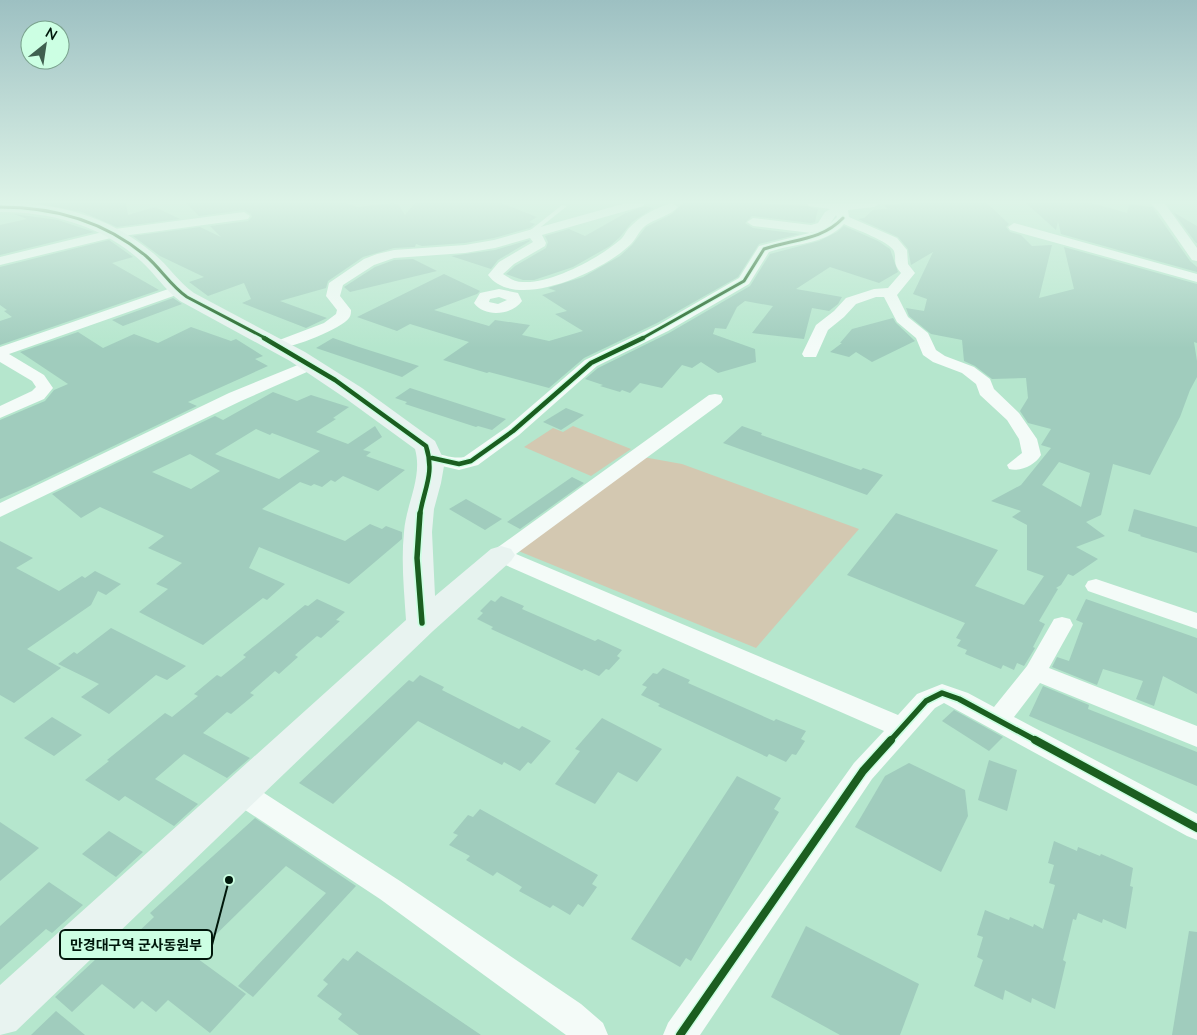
<svg xmlns="http://www.w3.org/2000/svg" width="1197" height="1035" font-family="Lato,'Noto Sans KR',sans-serif">
	<style>
		.green { fill: #d3c8b1 }
		.building { fill: #a0ccbd; fill-rule: evenodd }
		.lines { fill: none; stroke-linecap: round; stroke-linejoin: round }
		.lane { fill: #f4fbf8; fill-rule: evenodd }
		.street { fill: #f4fbf8; fill-rule: evenodd }
		.secondary { fill: #e8f3f0; fill-rule: evenodd }
		.cycleway-far3-casing { stroke: #ccffe3; stroke-width: 5 }
		.cycleway-far2-casing { stroke: #ccffe3; stroke-width: 7 }
		.cycleway-far1-casing { stroke: #ccffe3; stroke-width: 9 }
		.cycleway-casing { stroke: #ccffe3; stroke-width: 11 }
		.cycleway-far3 { stroke: #1b5e20; stroke-width: 3 }
		.cycleway-far2 { stroke: #1b5e20; stroke-width: 4.5 }
		.cycleway-far1 { stroke: #1b5e20; stroke-width: 5.5 }
		.cycleway { stroke: #1b5e20; stroke-width: 8 }
		.leader { fill: none; stroke: #00170b; stroke-width: 2 }
		.callout-dot { fill: #00170b; stroke: #ccffe3; stroke-width: 2 }
		.callout { fill: #ccffe3; stroke: #00170b; stroke-width: 2 }
		.callout-label { font-size: 14px; text-anchor: middle; font-weight: bold; fill: #00170b }
	</style>
	<rect width="100%" height="100%" fill="#b5e6cd"/>
	<g class="green">
		<polygon points="573,426 631,449 591,476 524,447 553,428 563,432"/>
		<polygon points="643,457 682,464 859,529 756,648 516,550"/>
	</g>
	<g class="building">
		<polygon points="34,203 126,203 128,215 155,207 180,219 117,227 82,212"/>
		<polygon points="186,203 347,203 357,207 393,203 398,204 405,215 415,203 501,203 537,217 529,222 535,224 530,228 494,238 465,243 422,246 416,244 415,247 394,248 363,257 328,281 326,288 280,301 327,318 306,328 242,303 251,299 244,283 208,296 189,282 204,277 160,256 133,236 200,227 221,237 210,226 248,221 252,217 251,214 244,210 199,216"/>
		<polygon points="683,203 760,203 807,206 818,209 815,222 811,223 752,216 745,223 753,228 800,234 759,244 738,277 657,323 584,358 549,388 489,372 487,373 443,360 469,342 410,324 397,331 357,317 444,274 480,291 477,294 434,310 489,326 495,320 530,325 522,335 549,341 583,331 555,314 567,311 542,295 556,291 548,288 583,277 620,256 632,245 646,227 672,214"/>
		<path d="M899,203h88l22,21 -3,3 4,5 11,3 11,11 20,-1 -13,53 35,-9 -10,-42 133,37v59l-3,-1 3,19v16l-7,13 -10,27 -30,58 -37,-11 -12,51 -15,7 19,14 -29,11 22,12 -25,17 -5,-2 -7,11 -5,3 2,1 -19,32 6,3 -12,23 2,1 -11,18 -7,-3 -3,7 -11,-5 -2,4 -36,-15 2,-4 -10,-4 4,-6 -5,-2 9,-15 -118,-48 49,-62 102,37 -23,36 49,19 20,-29 -17,-6v-45l-15,-8 9,-6 -30,-10 30,-16 30,-37 -10,-3 10,-16 -23,-6 -8,-12 8,-13 -2,-20 -34,1 -17,-13 -11,-5 -2,-21 -31,-6 -22,-18 -3,-8 18,3 3,-12 -14,-5 20,-42 -22,13 -3,-16 -10,-12 -40,-18 6,-1 9,-8 15,-1 -4,-4 16,-1zM1059,462l31,11 -9,34 -39,-22z"/>
		<polygon points="1026,203 1092,203 1127,213 1129,204 1152,207 1190,261 1197,267 1197,272 1061,234 1058,221 1056,230"/>
		<polygon points="645,206 653,208 632,222 620,237 610,246 573,267 534,280 523,280 506,274 515,266 546,248 548,242 545,236 569,229 585,236 624,214"/>
		<polygon points="1173,212 1197,226 1197,243 1196,243"/>
		<polygon points="14,214 58,220 94,232 0,255 0,225 27,219"/>
		<polygon points="844,226 878,241 890,249 898,272 879,283 830,267 796,289 842,297 838,304 829,311 812,308 804,339 752,333 773,306 745,301 737,307 726,329 715,328 713,334 755,349 756,362 718,373 701,362 692,368 682,365 662,388 640,383 630,393 622,390 620,392 600,386 603,385 585,379 598,368 669,333 750,286 770,254 819,241 837,232"/>
		<polygon points="109,240 133,257 112,263 159,290 0,345 0,321 12,317 4,311 7,310 0,305 0,267"/>
		<polygon points="529,240 530,241 498,260 491,269 451,256 495,250"/>
		<polygon points="413,259 437,271 350,292 344,287 375,267 394,260"/>
		<polygon points="173,298 182,304 123,326 112,320"/>
		<polygon points="893,318 896,323 915,341 872,362 856,352 849,357 830,352 842,343 840,343 852,329"/>
		<polygon points="191,327 231,341 236,339 263,356 255,359 268,366 188,402 197,406 30,486 0,499 0,420 45,401 54,390 68,384 20,352 78,332 103,348 134,334 158,343"/>
		<polygon points="333,338 359,347 419,366 402,377 316,348"/>
		<polygon points="410,388 506,419 492,430 478,426 476,427 405,404 407,402 395,398"/>
		<path d="M273,392l24,9 14,-6 38,12 -16,11 3,1 -20,13 32,12 27,-18 7,11 -19,13 8,2 -5,4 39,14 -27,21 -35,-15 -8,6 -4,-2 -9,7 -8,-3 -3,2 -11,-4 -38,27 83,32 25,-17 12,5 4,-3 16,6v7l-53,45 -90,-37 -10,21 36,16 -18,16 -4,-2 -60,47 -64,-33 29,-23 -12,-5 26,-21 -34,-15 16,-12 -64,-29 -19,11 -29,-24 163,-78 8,4zM256,429l14,6 2,-2 48,18 -41,28 -64,-25zM190,454l30,17 -29,18 -39,-17z"/>
		<polygon points="566,408 584,415 561,430 543,422"/>
		<polygon points="742,426 762,433 761,435 861,470 863,468 883,475 867,495 723,443"/>
		<polygon points="572,477 584,483 520,529 507,522"/>
		<polygon points="466,499 502,519 485,530 449,509"/>
		<polygon points="1134,509 1197,527 1197,553 1140,536 1141,535 1128,531"/>
		<polygon points="0,541 33,558 16,568 59,591 82,576 85,578 95,571 121,584 106,595 98,591 91,605 27,649 61,668 14,703 0,695"/>
		<polygon points="501,596 524,606 522,609 595,641 598,639 622,650 617,656 620,658 609,670 606,669 599,676 584,669 582,671 491,629 493,627 477,619 483,613 480,611 491,600 495,602"/>
		<polygon points="317,599 345,612 336,620 340,621 321,638 317,636 295,655 298,657 279,674 275,671 250,693 254,695 231,714 227,712 203,733 250,758 227,778 184,754 155,779 198,804 174,826 125,796 119,801 85,780 109,761 107,760 165,713 172,717 198,696 194,694 217,675 221,677 246,657 243,655 305,605 308,606"/>
		<polygon points="1086,599 1197,638 1197,694 1163,676 1154,706 1136,699 1143,681 1103,669 1097,685 1052,667 1057,657 1069,661 1083,623 1076,620"/>
		<polygon points="111,628 186,666 167,680 156,675 109,714 81,697 99,684 58,664 74,652 77,654"/>
		<polygon points="663,668 690,680 688,683 774,721 776,719 806,731 801,739 805,741 796,755 792,754 786,762 769,754 767,757 658,706 660,704 641,695 647,687 642,685 653,673 657,674"/>
		<polygon points="420,675 444,687 442,690 519,729 522,726 551,741 531,764 528,762 520,771 504,762 502,765 418,721 333,804 299,783 409,680 413,682"/>
		<polygon points="1043,686 1089,705 1088,709 1197,752 1197,786 1029,716"/>
		<polygon points="954,710 1003,737 989,751 942,721"/>
		<polygon points="52,717 82,735 54,756 24,738"/>
		<polygon points="602,718 662,749 637,782 618,772 595,804 555,784 580,751 575,749"/>
		<polygon points="989,760 1017,770 1007,811 978,800"/>
		<polygon points="909,763 965,790 968,816 941,872 855,827 885,776"/>
		<polygon points="737,776 781,798 774,809 779,812 691,961 686,958 680,967 631,939"/>
		<polygon points="480,809 598,875 592,884 597,887 583,907 578,904 570,915 553,905 550,908 519,891 522,887 497,872 493,876 466,860 470,856 449,845 458,835 453,833 468,815 473,817"/>
		<polygon points="255,818 356,886 253,997 238,986 326,893 286,866 194,956 246,994 210,1033 168,1000 156,1012 142,1001 134,1009 102,984 72,1012 55,997 110,946 117,952 154,917 150,913"/>
		<polygon points="0,822 39,848 0,881"/>
		<polygon points="109,831 143,852 116,877 82,854"/>
		<polygon points="1054,841 1077,851 1078,847 1100,856 1101,854 1133,868 1130,886 1133,887 1126,929 1103,919 1102,923 1078,913 1076,920 1073,919 1063,960 1066,962 1055,1009 1032,998 1031,1003 1005,990 1003,1000 974,986 983,960 977,957 983,937 977,935 985,910 1009,920 1010,917 1033,927 1034,924 1043,929 1055,885 1049,883 1054,865 1048,863"/>
		<polygon points="49,882 83,905 52,933 46,929 0,970 0,926"/>
		<polygon points="806,926 919,984 900,1035 840,1035 771,997"/>
		<polygon points="1189,931 1197,932 1197,1035 1172,1035"/>
		<polygon points="357,951 481,1035 359,1035 338,1019 342,1014 317,996 328,984 323,980 343,958 348,961"/>
		<polygon points="56,1011 85,1035 31,1035"/>
	</g>
	<g class="lines">
		<polygon class="lane" points="562,205 567,206 532,234 528,234 528,232"/>
		<g class="street">
			<path d="M626,203h19l-2,3 -101,29 4,8 -1,3 -31,18 -11,10c6,4 12,8 20,8 28,2 76,-24 97,-42 4,-3 6,-9 9,-12 11,-12 28,-21 43,-25l6,4c-8,9 -24,12 -33,19 -6,5 -9,13 -14,18 -26,26 -115,69 -143,31l11,-13 34,-20 -3,-4 -35,10 -30,5 -71,5 -20,7 -31,20 -3,11 11,14c0,3 0,5 -2,8 -7,11 -63,33 -75,30l-3,-3 3,-3 50,-19 12,-9 1,-4 -11,-14 3,-13 35,-24 13,-5 17,-4 71,-5 29,-5z"/>
			<path d="M807,203h73l-6,4 -26,3 1,7 48,21 10,12 1,14 7,9 -18,22 11,22 20,16 8,17 9,6 29,11 16,12 4,10 25,24 18,26 4,16c-6,10 -20,17 -32,14l-2,-4 15,-12 -3,-14 -12,-19 -27,-25 -4,-11 -14,-11 -29,-11 -10,-7 -7,-17 -19,-16 -13,-25h-8l-20,7 -12,13 -16,13 -12,27h-12l-2,-3 14,-29 18,-14 12,-13 28,-9 14,-1 13,-15c-9,-11 -4,-13 -7,-22 -5,-10 -40,-22 -50,-27 -19,21 -50,19 -75,28l-20,32 -81,47 -71,35 -78,69 -41,30 -19,5 -34,-8 -2,-4 2,-4c14,-3 26,6 39,3l43,-30 78,-67 73,-35 81,-47 20,-32 58,-15 -6,2 -58,-7 -6,-4 6,-4 58,7 7,-2 7,-11 5,-3 -21,-3zM836,215l1,2 -7,7z"/>
			<polygon points="1150,203 1163,203 1166,205 1197,248 1197,261 1192,260 1158,211"/>
			<polygon points="244,212 250,216 248,219 115,237 0,265 0,257 115,229"/>
			<polygon points="1014,223 1197,274 1197,282 1010,230 1008,227"/>
			<polygon points="177,286 182,287 184,290 182,293 9,354 44,375 53,388 44,399 0,418 0,406 32,391 36,387 32,381 0,362 0,347"/>
			<path d="M499,289l19,4 4,8c-10,14 -37,17 -48,2l6,-10zM499,297l8,3 -9,4 -9,-2 1,-3z"/>
			<polygon points="310,360 316,362 318,365 316,368 241,401 0,517 0,503 229,393"/>
			<polygon points="715,394 721,395 723,399 721,403 516,554 898,715 917,694 942,684 968,693 994,707 1027,666 1054,619 1062,617 1070,619 1073,625 1049,668 1197,726 1197,747 1040,683 1014,717 1197,814 1197,840 1187,836 944,703 935,708 872,779 700,1035 663,1035 668,1023 854,763 884,731 494,560 491,555 494,550 709,395"/>
			<polygon points="1096,579 1197,613 1197,629 1088,591 1085,586 1088,581"/>
			<polygon points="240,781 250,784 400,881 581,1004 603,1023 608,1035 566,1035 380,899 230,800 226,792 230,784"/>
		</g>
		<path class="secondary" d="M0,203c58,0 107,12 153,50 15,12 25,29 41,40l111,59 57,36 73,53 7,15 2,10 -3,17 -7,26 -2,23 3,64 56,-47 10,-3 10,3 4,6 -4,6 -78,70 -417,400 -16,4v-50l406,-365c-2,-30 -5,-59 -2,-88 2,-28 19,-55 11,-83l-70,-51 -55,-37 -110,-60c-15,-11 -24,-26 -38,-39 -39,-36 -89,-50 -142,-50z"/>
		<g class="cycleway-far3-casing">
			<g id="cycleway-far3">
				<path d="M0,207c54,0 104,14 146,49 15,13 25,30 41,41l80,42"/>
				<path d="M641,339l103,-58 20,-32c28,-10 57,-8 79,-31"/>
			</g>
		</g>
		<g class="cycleway-far2-casing">
			<g id="cycleway-far2">
				<path d="M264,338l71,42 91,66c9,28 -2,42 -6,68"/>
				<polyline points="432,458 459,464 471,461 513,431 591,363 643,338"/>
			</g>
		</g>
		<g class="cycleway-far1-casing">
			<g id="cycleway-far1">
				<polyline points="420,513 417,558 422,623"/>
				<polyline points="890,741 926,701 942,693 959,699 1037,741"/>
			</g>
		</g>
		<g class="cycleway-casing">
			<g id="cycleway">
				<polyline points="1035,740 1197,828"/>
				<polyline points="680,1035 863,771 891,740"/>
			</g>
		</g>
		<use href="#cycleway-far3" class="cycleway-far3"/>
		<use href="#cycleway-far2" class="cycleway-far2"/>
		<use href="#cycleway-far1" class="cycleway-far1"/>
		<use href="#cycleway" class="cycleway"/>
	</g>
	<linearGradient id="sky" x2="0" y2="1"><stop stop-color="#9dc0c2"/><stop offset="0.58" stop-color="#def4e8"/><stop offset="1" stop-color="#def4e8" stop-opacity="0"/></linearGradient>
	<rect width="1197" height="348" fill="url(#sky)"/>
	<path class="leader" d="M229 880L212 945"/>
	<circle class="callout-dot" cx="229" cy="880" r="5"/>
	<rect class="callout" x="60" y="930" width="152" height="29" rx="5"/>
	<g class="callout-label">
		<text x="136" y="950">만경대구역 군사동원부</text>
	</g>
	<g transform="translate(45 45) rotate(30)"><circle r="24" fill="#ccffe3" stroke="#7aa28d"/>
	<path d="M0-4L9 19L0 12L-9 19Z" fill="#3f5f4f"/>
	<text y="-8" font-size="14" font-weight="bold" text-anchor="middle" fill="#00170b">N</text>
	</g>
</svg>
